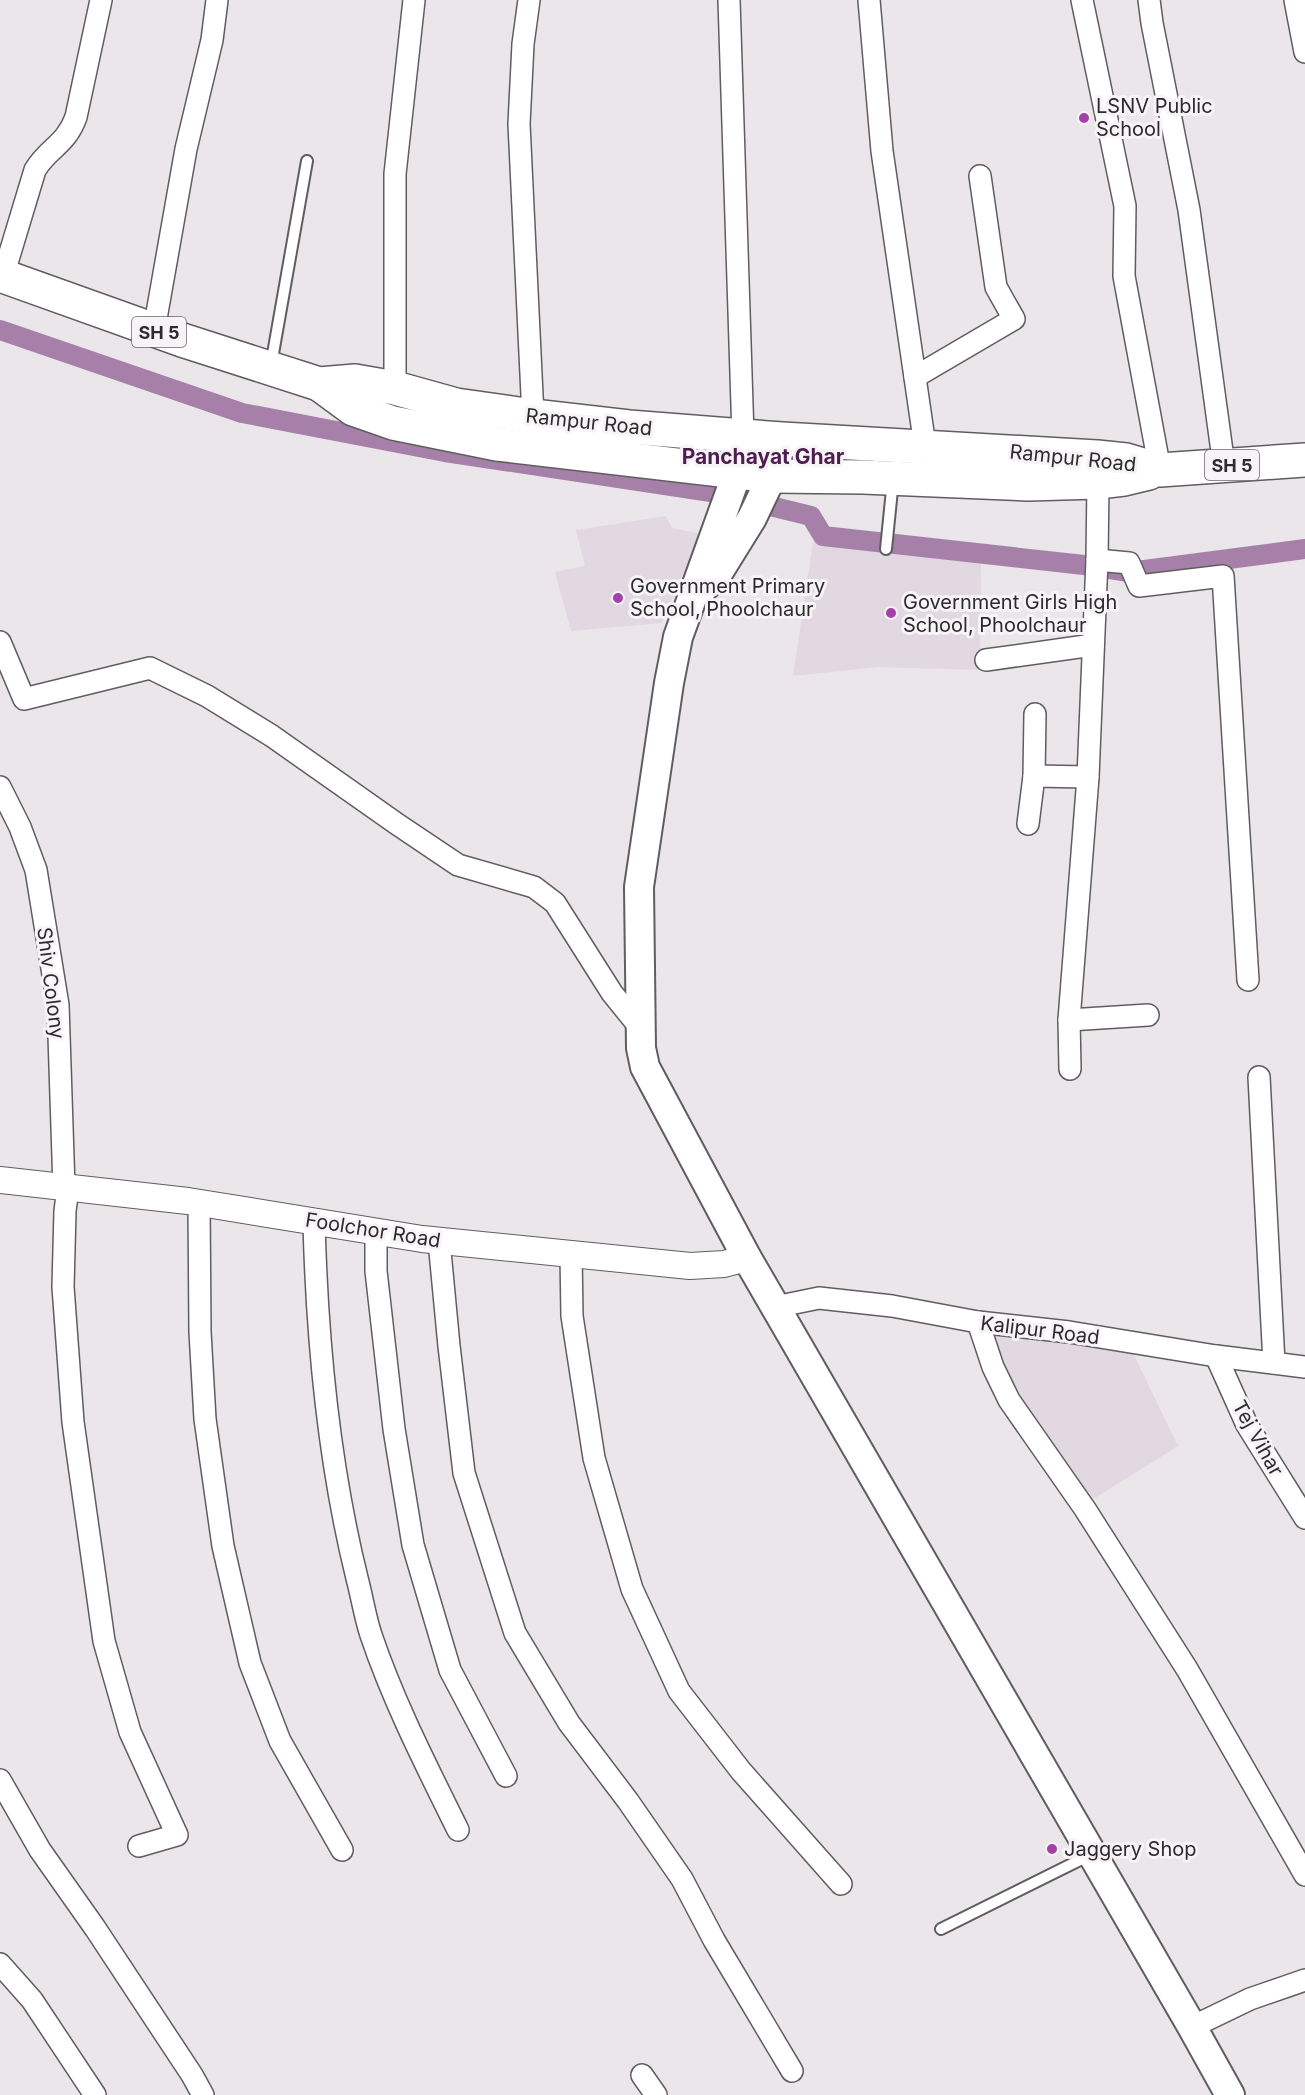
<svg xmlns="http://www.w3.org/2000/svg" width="1305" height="2095" font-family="Inter,sans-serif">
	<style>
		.built { fill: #e1d8e2 }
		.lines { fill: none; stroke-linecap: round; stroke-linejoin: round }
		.canal { stroke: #a680a8; stroke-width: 20 }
		.service-casing { stroke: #605d60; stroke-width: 14 }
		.minor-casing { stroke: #605d60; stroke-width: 24 }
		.tertiary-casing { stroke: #605d60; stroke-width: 28 }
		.secondary-casing { stroke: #605d60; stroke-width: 32 }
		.primary-casing { stroke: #605d60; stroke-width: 36 }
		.service { stroke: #fff; stroke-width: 10 }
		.minor { stroke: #fff; stroke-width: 21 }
		.tertiary { stroke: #fff; stroke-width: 26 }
		.secondary { stroke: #fff; stroke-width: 28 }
		.primary { stroke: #fff; stroke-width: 33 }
		.poi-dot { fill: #a341a8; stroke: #f7f3f7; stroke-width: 2 }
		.labels { text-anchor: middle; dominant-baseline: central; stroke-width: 6; stroke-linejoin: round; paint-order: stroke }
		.shield { fill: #f7f3f7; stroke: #6a686a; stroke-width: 1.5 }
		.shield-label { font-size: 18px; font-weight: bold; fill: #2d2c2d }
		.poi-label { font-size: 20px; fill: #2d2c2d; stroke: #f7f3f7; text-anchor: start }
		.street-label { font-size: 20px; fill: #2d2c2d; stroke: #f7f3f7 }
		.neighbourhood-label { font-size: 21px; font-weight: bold; fill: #4d1e50; stroke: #f7f3f7 }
	</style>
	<rect width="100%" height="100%" fill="#eae6ea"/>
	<g class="built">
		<polygon points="666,516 672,528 706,535 685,569 662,623 571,631 555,572 585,566 576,530"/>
		<polygon points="813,542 981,558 980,670 878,667 793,676"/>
		<polygon points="993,1335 1132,1351 1178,1446 1090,1501 1016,1399"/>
	</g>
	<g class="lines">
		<g class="canal">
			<polyline points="0,330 242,413 445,452 744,497"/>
			<polyline points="766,505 811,516 823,536 1084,565 1129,572 1305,549"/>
		</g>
		<g class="service-casing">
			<g id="service">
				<polyline points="271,365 307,161"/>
				<polyline points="886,549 893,480"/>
				<polyline points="941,1929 1092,1854"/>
			</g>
		</g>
		<g class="minor-casing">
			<g id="minor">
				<polyline points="529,0 523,44 519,124 533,416"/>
				<polyline points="729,0 743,436"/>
				<polyline points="869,0 882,151 925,446"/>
				<polyline points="1082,0 1125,206 1124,276 1160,470"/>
				<polyline points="1149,0 1152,23 1189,210 1224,466"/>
				<polyline points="1295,0 1305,52"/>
				<path d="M3,276l32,-106c13,-22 31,-25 41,-53l25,-117"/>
				<polyline points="154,330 186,149 212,40 217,0"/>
				<polyline points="915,377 1014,319 996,287 980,176"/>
				<polyline points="395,388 395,174 414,0"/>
				<polyline points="1097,560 1129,563 1139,586 1223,576 1248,980"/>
				<polyline points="0,642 24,699 150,668 207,696 272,736 397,824 458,865 534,887 555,903 612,993 642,1030"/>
				<polyline points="986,660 1093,645"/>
				<polyline points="1034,776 1088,777"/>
				<polyline points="0,787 20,827 36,870 58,1005 64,1188"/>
				<polyline points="1028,824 1034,776 1035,714"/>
				<polyline points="1069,1020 1148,1015"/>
				<polyline points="1070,1069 1069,1020 1088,777 1097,560 1098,482"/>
				<polyline points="1259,1077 1274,1363"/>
				<polyline points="68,1188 65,1211 63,1287 73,1422 104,1641 130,1732 177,1835 139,1846"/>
				<polyline points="199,1203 200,1332 205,1419 223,1546 250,1663 280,1741 342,1850"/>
				<path d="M314,1222c3,119 14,239 43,356 5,19 8,39 14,57 23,68 56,132 87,195"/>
				<polyline points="376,1232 376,1271 394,1429 413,1545 450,1670 506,1776"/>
				<polyline points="439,1241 449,1346 464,1473 515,1633 569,1723 628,1801 682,1879 714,1940 792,2071"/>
				<polyline points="571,1254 572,1316 594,1458 632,1589 679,1691 741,1771 841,1884"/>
				<polyline points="775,1307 819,1298 892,1306 978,1322 1069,1332 1216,1356 1305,1367"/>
				<polyline points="978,1322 993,1367 1009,1400 1085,1509 1187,1669 1305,1875"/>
				<polyline points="1216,1356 1247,1425 1305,1518"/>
				<polyline points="0,1780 40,1850 95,1928 192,2075 203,2095"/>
				<polyline points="0,1964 32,2000 95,2095"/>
				<polyline points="1192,2027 1250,1999 1305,1980"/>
				<polyline points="642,2075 656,2095"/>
			</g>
		</g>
		<g class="tertiary-casing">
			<polyline id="tertiary" points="0,1180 188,1201 422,1239 690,1266 724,1264 747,1258"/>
		</g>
		<g class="secondary-casing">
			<g id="secondary">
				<polyline points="750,437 678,637 669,683 639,887 641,1048 645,1067 747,1258 1191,2025 1230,2095"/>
				<polyline points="702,589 716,576 752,518 772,476 782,439"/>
			</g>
		</g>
		<g class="primary-casing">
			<g id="primary">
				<polyline points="0,275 182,340 319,384 355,381 395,388 456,405 533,416 629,427 782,439 1097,457 1126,460 1160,470 1305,460"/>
				<polyline points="319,384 353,409 393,423 497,444 772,476 863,477 1028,484 1098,482 1124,479 1149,473"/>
			</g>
		</g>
		<use href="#service" class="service"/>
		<use href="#minor" class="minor"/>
		<use href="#tertiary" class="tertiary"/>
		<use href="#secondary" class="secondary"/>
		<use href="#primary" class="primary"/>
	</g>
	<g class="poi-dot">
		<circle cx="1084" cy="118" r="6"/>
		<circle cx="618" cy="598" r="6"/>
		<circle cx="891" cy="613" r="6"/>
		<circle cx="1052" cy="1849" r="6"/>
	</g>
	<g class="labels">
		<g class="shield">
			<rect x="132" y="317" width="54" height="30" rx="4.5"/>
			<rect x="1205" y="450" width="54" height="30" rx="4.5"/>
		</g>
		<g class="shield-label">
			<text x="159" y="332">SH 5</text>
			<text x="1232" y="465">SH 5</text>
		</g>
		<g class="poi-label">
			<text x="1096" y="106">LSNV Public<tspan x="1096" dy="23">School</tspan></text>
			<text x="630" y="586">Government Primary<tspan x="630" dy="23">School, Phoolchaur</tspan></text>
			<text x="903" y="602">Government Girls High<tspan x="903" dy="23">School, Phoolchaur</tspan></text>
			<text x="1064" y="1849">Jaggery Shop</text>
		</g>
		<g class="street-label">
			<text transform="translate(589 422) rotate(6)">Rampur Road</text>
			<text transform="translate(1073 458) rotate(6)">Rampur Road</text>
			<text transform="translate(51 983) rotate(83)">Shiv Colony</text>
			<text transform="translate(373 1230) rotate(9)">Foolchor Road</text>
			<text transform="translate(1040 1330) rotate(7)">Kalipur Road</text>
			<text transform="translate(1258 1438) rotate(61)">Tej Vihar</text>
		</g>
		<g class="neighbourhood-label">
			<text x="763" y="456">Panchayat Ghar</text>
		</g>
	</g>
</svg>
